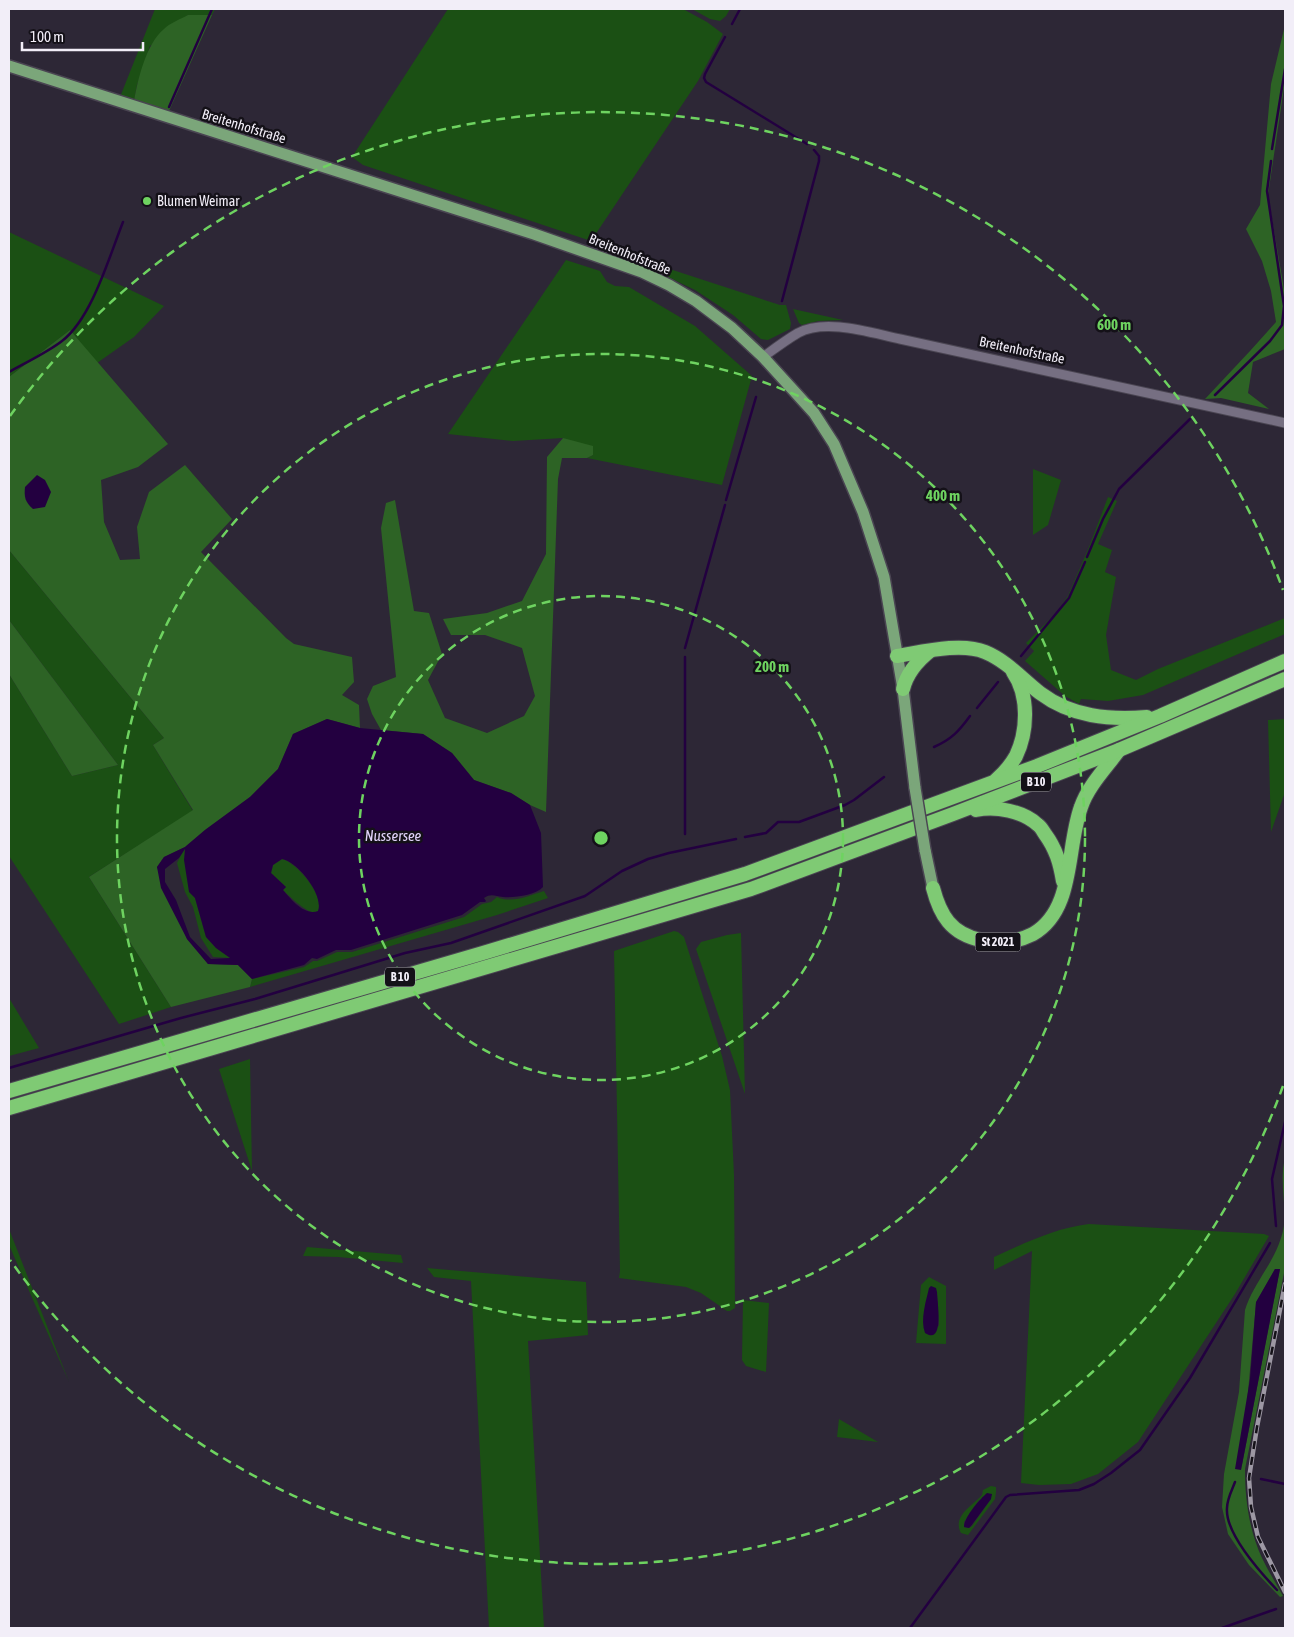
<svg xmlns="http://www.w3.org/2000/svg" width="1294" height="1637" font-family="'Asap Condensed',sans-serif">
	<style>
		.green { fill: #1b5014; fill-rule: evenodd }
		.forest { fill: #2d6325; fill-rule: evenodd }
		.water { fill: #230040; fill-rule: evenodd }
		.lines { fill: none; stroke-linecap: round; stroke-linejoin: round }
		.stream { stroke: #230040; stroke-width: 2.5 }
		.minor-casing { stroke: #4a4552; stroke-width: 11 }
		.major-casing { stroke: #4a4552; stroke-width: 14 }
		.highway-casing { stroke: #4a4552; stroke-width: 16 }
		.minor { stroke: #766f82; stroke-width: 9 }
		.major { stroke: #7ba67a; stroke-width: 11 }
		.highway { stroke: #7fca74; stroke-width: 14 }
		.rail-casing { stroke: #9d98a4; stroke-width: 4.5 }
		.rail { stroke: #141118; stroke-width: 2.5; stroke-dasharray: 8; stroke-linecap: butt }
		.major-bridge-casing { stroke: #4a4552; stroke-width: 14; stroke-linecap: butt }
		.major-bridge { stroke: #7ba67a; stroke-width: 11 }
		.ring { fill: none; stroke: #6ed360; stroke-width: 2.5; stroke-dasharray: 9 6 }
		.poi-dot { fill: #6ed360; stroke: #141118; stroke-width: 2 }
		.labels { text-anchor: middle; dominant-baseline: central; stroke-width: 5; stroke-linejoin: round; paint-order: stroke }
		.shield { fill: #141118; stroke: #afacb5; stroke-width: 1 }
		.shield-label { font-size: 12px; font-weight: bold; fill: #f2eef8 }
		.street-label { font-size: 14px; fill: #f2eef8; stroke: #141118 }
		.poi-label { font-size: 14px; fill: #f2eef8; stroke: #141118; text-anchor: start }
		.water-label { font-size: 15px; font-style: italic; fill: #e0d2f9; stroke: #141118 }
		.centre { fill: #6ed360; stroke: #141118; stroke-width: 2.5 }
		.ring-label { font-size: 15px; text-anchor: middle; font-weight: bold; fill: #6ed360; stroke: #141118; stroke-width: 5; stroke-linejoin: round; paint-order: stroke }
	</style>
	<rect width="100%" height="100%" fill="#2d2736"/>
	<g class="green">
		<polygon points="155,9 215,9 212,15 188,15 150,46 137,85 134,101 120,97"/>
		<polygon points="448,9 683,9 707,22 723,34 698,81 591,241 363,165 352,157"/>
		<polygon points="692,9 730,9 726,16 720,21 710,19"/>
		<polygon points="9,232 164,306 134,337 97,363 70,330 9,377"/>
		<polygon points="636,258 780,305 786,305 791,323 790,329 768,340 761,339 733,315 695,290 635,261"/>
		<polygon points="566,260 600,271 607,282 615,286 629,287 695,326 752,376 722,485 587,458 593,455 563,438 513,441 448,434"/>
		<polygon points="793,309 843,320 818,321 802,325 799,323"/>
		<polygon points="1033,469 1061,480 1048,525 1033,535"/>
		<polygon points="1108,497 1117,501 1098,544 1112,550 1105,572 1116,577 1106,635 1111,670 1136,680 1158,669 1285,618 1285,634 1143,695 1108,701 1081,699 1079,704 1065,696 1025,661 1034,651 1026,643 1056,613 1068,596 1089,547"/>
		<polygon points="9,550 164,738 153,745 193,811 89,877 171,1007 119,1024 9,856 9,674 72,776 118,765 9,620"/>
		<polygon points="1285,719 1285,792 1271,832 1268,720"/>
		<polygon points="185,847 195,898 206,937 216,948 231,958 213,957 201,938 193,907 185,892 177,863"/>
		<path d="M282,859c13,3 33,27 36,40 8,33 -29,-3 -35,-9l3,-3 -15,-14 2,-8z"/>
		<path d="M544,891l4,7 -51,17 -247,72 2,-8 52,-12 9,-6h4l20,-9h15l112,-35 18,-13 9,-2 6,-5c15,7 33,-2 47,-6z"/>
		<polygon points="674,931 678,932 684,937 722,1056 730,1090 734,1175 735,1308 730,1311 727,1311 701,1293 686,1287 619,1278 620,1271 614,951"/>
		<polygon points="741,933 745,1094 696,949 701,942 727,935"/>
		<polygon points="9,998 39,1048 9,1056"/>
		<polygon points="250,1059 252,1171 219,1069"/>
		<path d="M1089,1224l175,10 5,2 -34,58 -97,148 -40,32 -27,10 -32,1 -18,-2 11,-232 -38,19v-13c31,-14 61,-29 95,-33z"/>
		<polygon points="9,1229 69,1382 9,1245"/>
		<polygon points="307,1247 401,1255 403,1263 338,1257 303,1256"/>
		<polygon points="427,1268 586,1282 588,1335 528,1341 544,1628 489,1628 471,1281 434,1277"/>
		<path d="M929,1277l17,9v58l-30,-1 5,-58zM937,1292l2,34 -15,3 2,-29z"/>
		<polygon points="743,1300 769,1303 766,1372 746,1366 742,1360"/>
		<polygon points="839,1419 878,1442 837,1437"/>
		<path d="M991,1486l5,1v5l-1,7 -27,36 -7,-2c-9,-17 11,-27 21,-38l1,-5zM991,1499l-19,27 -3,2 -5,-1v-5l15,-22z"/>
	</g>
	<g class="forest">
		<path d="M188,15h24l-43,96 -35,-10c4,-22 12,-57 30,-72 6,-6 17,-10 24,-14z"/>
		<polygon points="1285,25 1285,81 1268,195 1285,295 1285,349 1253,362 1248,393 1269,409 1221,398 1205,399 1250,351 1276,322 1271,291 1262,261 1246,229 1260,205 1271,84"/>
		<polygon points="70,330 168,444 138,467 101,480 104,522 120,560 140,559 137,527 149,492 185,465 232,519 201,552 286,638 294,644 352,657 354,682 342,695 359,705 360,728 327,719 293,734 278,769 250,797 205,830 185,847 164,857 157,867 187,939 208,964 238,965 252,979 250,987 171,1007 89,877 193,810 153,745 164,738 9,550 9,377"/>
		<polygon points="563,438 593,446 593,455 587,458 562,458 558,479 546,812 530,805 511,793 474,780 452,753 423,734 381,730 372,714 367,699 373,686 396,677 381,528 386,503 395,500 414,611 429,613 442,654 428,680 445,718 487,733 524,716 535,696 522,648 485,635 451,635 443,619 487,613 522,601 546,554 547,457"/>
		<polygon points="9,620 118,765 72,776 9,674"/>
		<path d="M1285,1158v110l-40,201c0,30 4,61 17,89 6,13 14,25 21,38l-3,1 -31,-32 -21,-31 -6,-27 2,-33 15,-82 6,-82c8,-26 28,-46 36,-72 9,-25 -3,-52 4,-80zM1275,1269h5l-39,201 15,-167z"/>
	</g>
	<g class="water">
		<path d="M37,475l8,5 6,12 -6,15 -12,2c-8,-7 -9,-12 -8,-22z"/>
		<path d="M327,719l33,9 63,6 29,19 22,27 37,13 19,12 11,28 2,54c-7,8 -29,11 -40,10 -8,-1 -12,-4 -19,1l2,3 -1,1h-5l-18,13 -111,35h-15l-19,9 -5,-1 -8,7 -52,14 -14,-14 -30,-1 -21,-25 -26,-51 -4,-21 7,-10 21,-10 20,-17 45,-33 28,-28 15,-35zM185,849l-1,11 5,32 6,6 11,39 10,11 14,10 -19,1 -21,-22 -14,-37 -11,-18v-13l14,-11zM282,859c16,3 42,36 36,52 -14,5 -27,-12 -35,-21l3,-3 -15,-14 2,-8z"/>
		<polygon points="1275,1269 1280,1269 1241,1470 1235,1469 1250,1379 1256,1302"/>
		<path d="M931,1286l5,2 1,4c0,9 8,54 -12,41 -5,-13 1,-32 4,-45z"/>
		<path d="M987,1493l5,1 -1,5 -20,27 -2,2 -5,-1c0,-10 16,-28 23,-34z"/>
	</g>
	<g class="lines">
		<g class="stream">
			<polyline points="732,24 740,9"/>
			<polyline points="725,37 705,74 704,78 706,82 807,144"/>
			<polyline points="169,107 212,9"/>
			<polyline points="1272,149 1285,69"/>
			<polyline points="782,301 819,161 819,156 814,150"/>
			<path d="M9,372c16,-9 39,-20 53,-31 30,-23 47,-84 61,-119"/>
			<polyline points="1215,395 1270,341 1282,325 1284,306 1267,191 1271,161"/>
			<polyline points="726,500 756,397"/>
			<polyline points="1087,557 1103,519 1119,489 1190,419"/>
			<polyline points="685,648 725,505"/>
			<polyline points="1021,656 1069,598 1085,562"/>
			<polyline points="977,708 998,682"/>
			<path d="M934,747c18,-8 25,-16 36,-31"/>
			<polyline points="685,834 685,657"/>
			<polyline points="745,837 766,833 778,822 799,822 845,805 854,800 884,777"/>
			<polyline points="9,1068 181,1018 255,999 405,953 451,943 585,896 622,871 648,859 669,853 736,839"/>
			<polyline points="1276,1226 1272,1179 1285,1122"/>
			<polyline points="1261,1479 1285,1484"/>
			<path d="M1235,1482c-3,8 -8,17 -8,26 -2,25 33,64 50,82"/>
			<polyline points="910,1628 1006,1497 1010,1495 1079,1490 1094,1484 1111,1473 1140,1450 1190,1378 1270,1243"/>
			<polyline points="1222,1628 1276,1609"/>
		</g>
		<g class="minor-casing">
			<path id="minor" d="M763,357c11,-8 23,-17 35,-24 28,-15 73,0 102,6l385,84"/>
		</g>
		<g class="major-casing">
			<g id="major">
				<polyline points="9,66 534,234 642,272 669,285 696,301 732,328 763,357 814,413 834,444 863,512 884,577 903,689 915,788"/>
				<polyline points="925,850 933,888"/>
			</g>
		</g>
		<g class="highway-casing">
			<g id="highway">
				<path d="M897,656c25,-4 64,-14 88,-4 22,9 37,27 55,41 32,24 69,27 107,24"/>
				<path d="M903,689c4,-16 13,-27 27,-38"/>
				<path d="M996,780c8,-7 15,-15 20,-24 12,-25 13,-61 -3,-84"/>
				<path d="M976,810c20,-4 47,1 62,15 3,2 5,6 7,9 11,15 15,29 18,47"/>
				<path d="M933,888c7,27 18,46 48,52 17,4 36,2 52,-6 42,-24 33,-86 48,-127 7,-21 25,-39 38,-57"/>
				<polyline points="9,1091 483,953 745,874 1037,766 1160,716 1285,661"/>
				<polyline points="9,1108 751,889 953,814 1119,750 1285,679"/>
			</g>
		</g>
		<use href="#minor" class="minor"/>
		<use href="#major" class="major"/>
		<use href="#highway" class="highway"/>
		<g class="rail-casing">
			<polyline id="rail" points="1285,1284 1257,1427 1249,1478 1251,1507 1258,1537 1285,1592"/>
		</g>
		<use href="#rail" class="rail"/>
		<g class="major-bridge-casing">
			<polyline id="major-bridge" points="915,788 925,850"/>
		</g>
		<use href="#major-bridge" class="major-bridge"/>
	</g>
	<g class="ring">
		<circle cx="601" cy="838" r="242"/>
		<circle cx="601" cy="838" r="484"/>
		<path d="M1283 1086A726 726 0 0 1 10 1260M10 416A726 726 0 0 1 1283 590"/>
	</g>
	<circle class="poi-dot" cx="147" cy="201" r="5"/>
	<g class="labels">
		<g class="shield">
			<rect x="1021" y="772.5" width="30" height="19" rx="4"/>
			<rect x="975.5" y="932.5" width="45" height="19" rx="4"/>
			<rect x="385" y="967.5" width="30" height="19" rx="4"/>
		</g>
		<g class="shield-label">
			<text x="1036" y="782">B 10</text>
			<text x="998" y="942">St 2021</text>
			<text x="400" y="977">B 10</text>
		</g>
		<g class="street-label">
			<text transform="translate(244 126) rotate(17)">Breitenhofstraße</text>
			<text transform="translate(630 254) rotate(22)">Breitenhofstraße</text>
			<text transform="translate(1022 350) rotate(12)">Breitenhofstraße</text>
		</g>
		<g class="poi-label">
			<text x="157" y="201">Blumen Weimar</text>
		</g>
		<g class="water-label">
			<text x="393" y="835">Nussersee</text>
		</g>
	</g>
	<circle cx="601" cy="838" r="8" class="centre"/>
	<g class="ring-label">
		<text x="1114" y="330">600 m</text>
		<text x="943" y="501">400 m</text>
		<text x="772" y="672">200 m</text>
	</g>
	<rect width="1294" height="1637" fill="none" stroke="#f2eef8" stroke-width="20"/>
	<path d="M22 42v8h121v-8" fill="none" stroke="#f2eef8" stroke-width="2.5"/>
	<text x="30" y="42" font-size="15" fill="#f2eef8" stroke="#141118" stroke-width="4" paint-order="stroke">100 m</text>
</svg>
